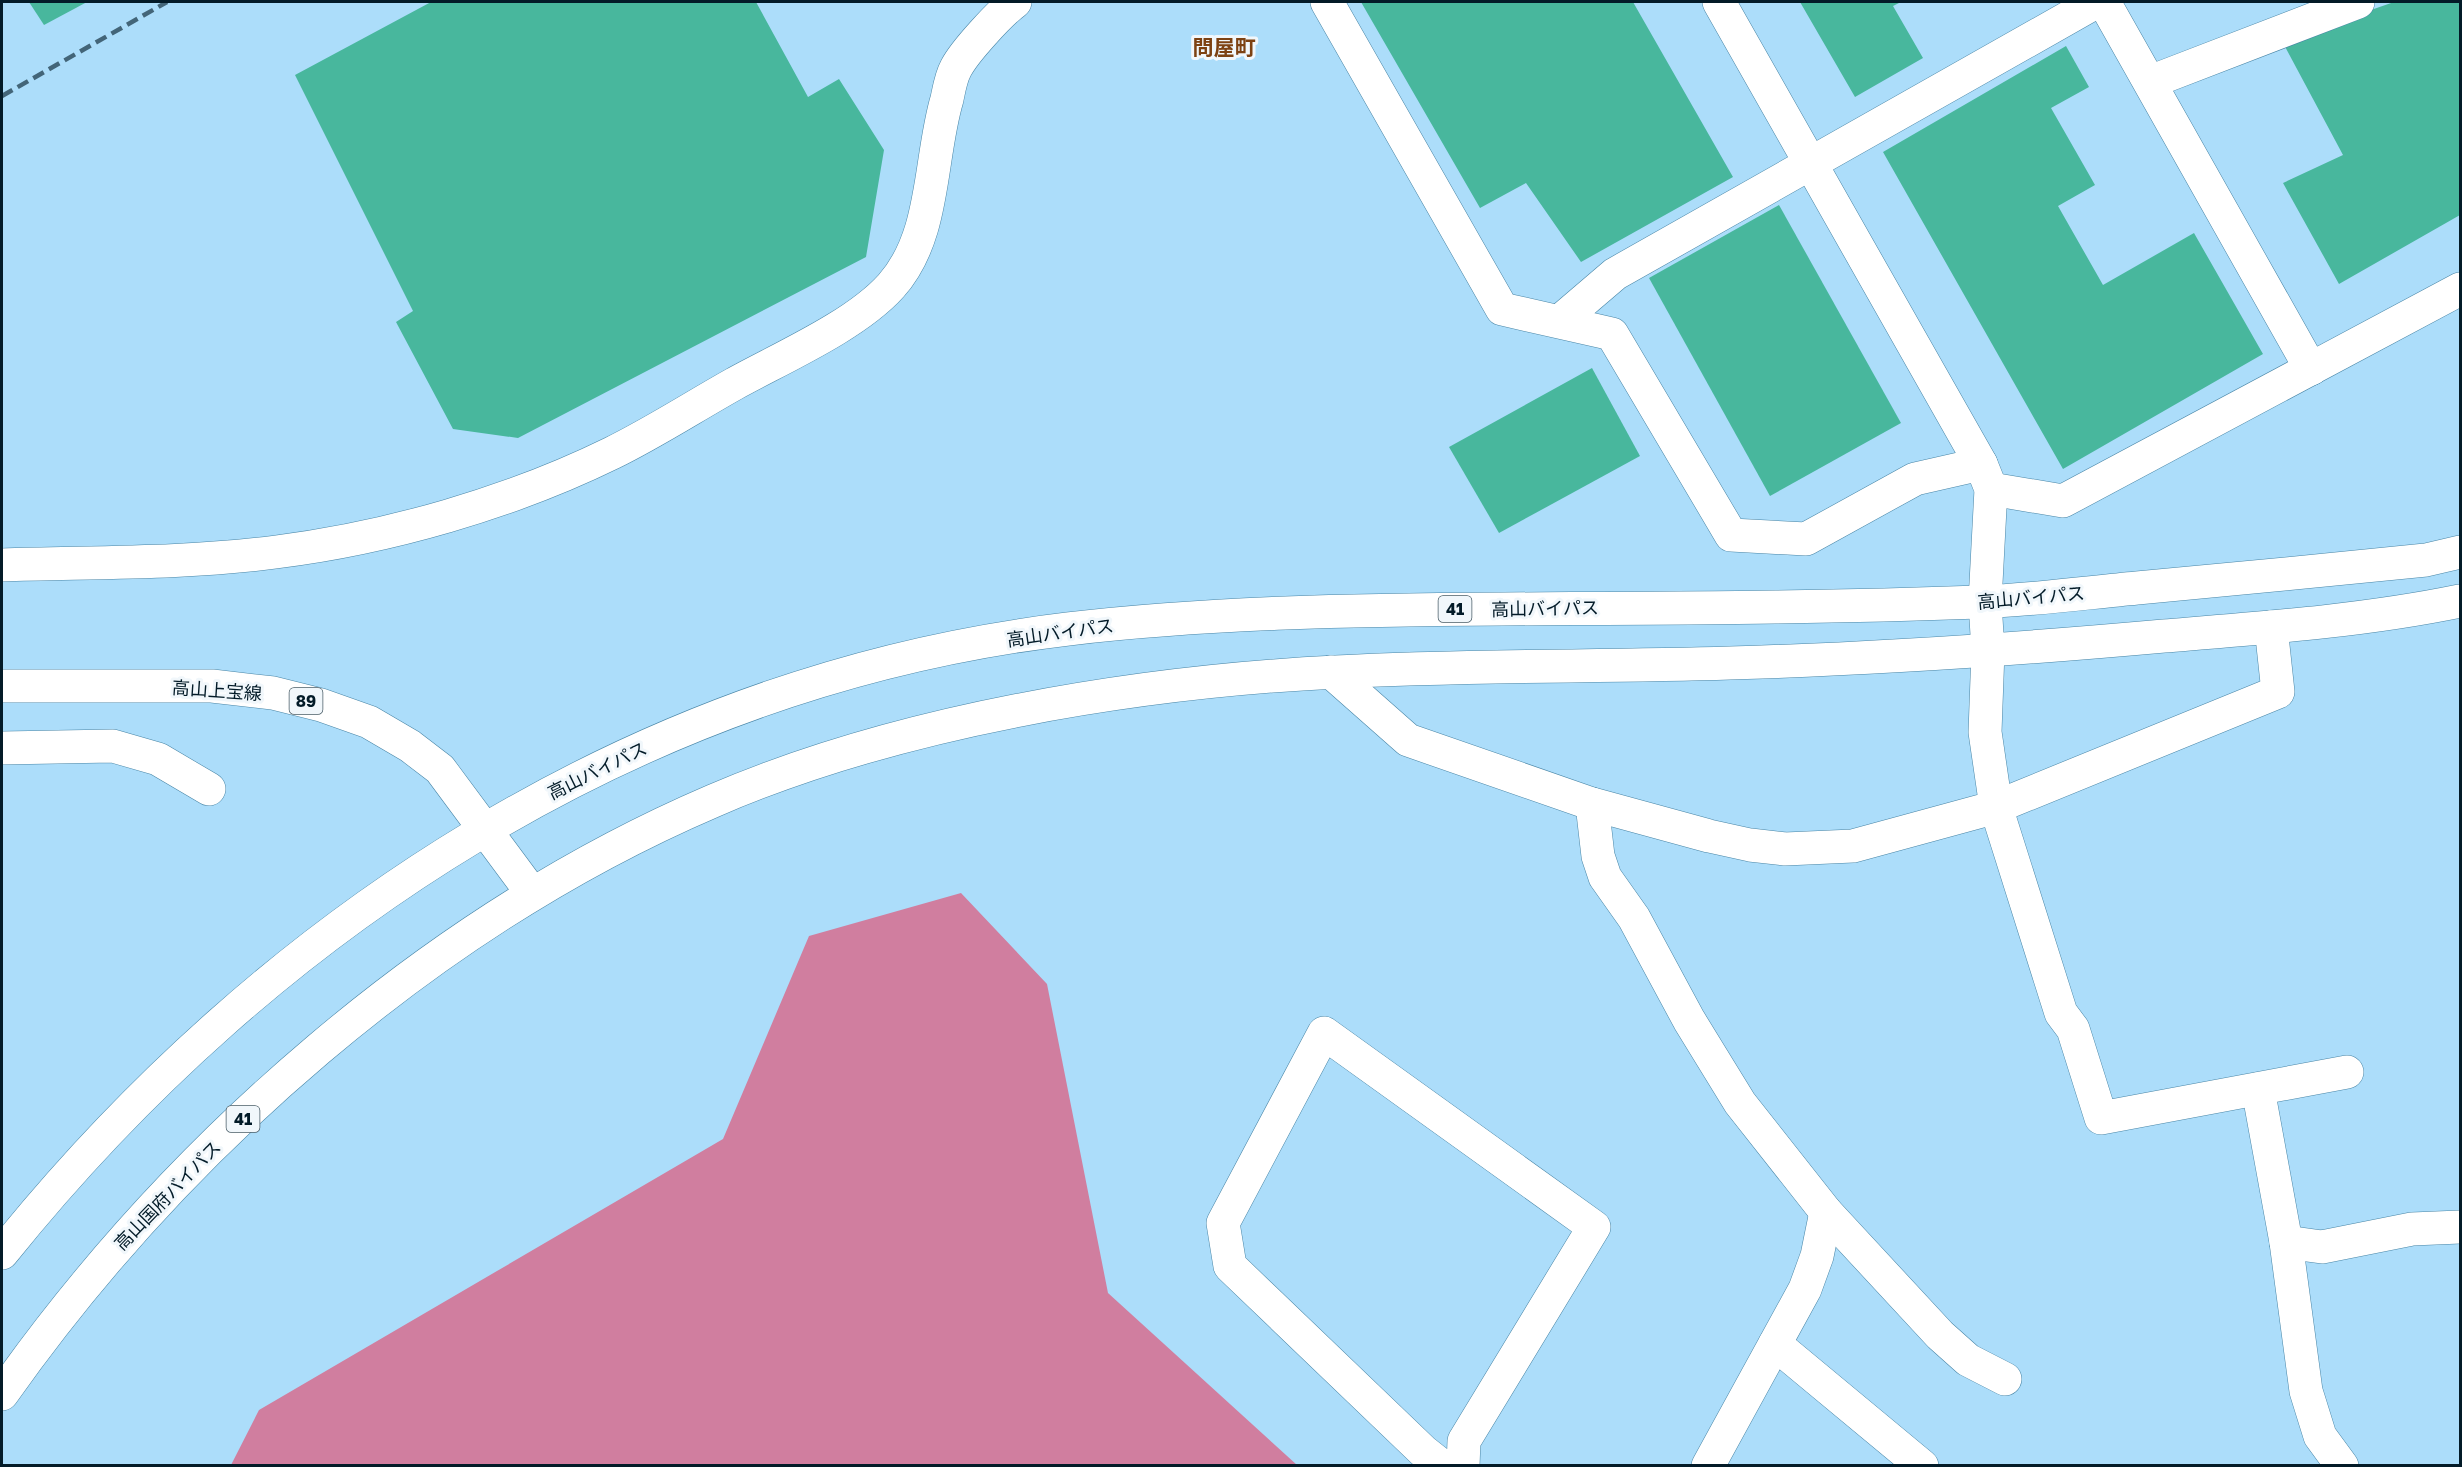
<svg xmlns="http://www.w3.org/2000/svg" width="2462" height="1467" font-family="'Golos Text','Noto Sans JP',sans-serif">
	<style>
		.forest { fill: #d07e9f }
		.building { fill: #48b79d }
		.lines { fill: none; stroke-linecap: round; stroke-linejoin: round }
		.minor-casing { stroke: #4885a6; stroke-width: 34 }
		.major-casing { stroke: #4885a6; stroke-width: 34 }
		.highway-casing { stroke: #4885a6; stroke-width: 34 }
		.minor { stroke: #fff; stroke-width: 33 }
		.major { stroke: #fff; stroke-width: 33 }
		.highway { stroke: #fff; stroke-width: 33 }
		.rail { stroke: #436578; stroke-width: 4.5; stroke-dasharray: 12 6; stroke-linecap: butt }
		.labels { text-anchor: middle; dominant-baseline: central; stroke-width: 6; stroke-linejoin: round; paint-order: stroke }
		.shield { fill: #f1f7fb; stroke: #4a5d67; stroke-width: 1.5 }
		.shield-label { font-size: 16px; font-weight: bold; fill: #031b28 }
		.street-label { font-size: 18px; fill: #031b28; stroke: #f1f7fb }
		.quarter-label { font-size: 21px; font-weight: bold; fill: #7d4212; stroke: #f1f7fb }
	</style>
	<rect width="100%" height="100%" fill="#acddfa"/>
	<polygon class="forest" points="961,893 1047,984 1108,1293 1297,1465 231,1465 259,1410 723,1139 809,936"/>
	<g class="building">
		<polygon points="29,2 87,2 44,25"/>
		<polygon points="431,2 756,2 808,97 839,79 884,150 866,257 518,438 453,429 396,322 413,311 295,75"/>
		<polygon points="1361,2 1633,2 1733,177 1581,262 1526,183 1480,208"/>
		<polygon points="1800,2 1901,2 1893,6 1923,58 1855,97"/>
		<polygon points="2394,2 2460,2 2460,215 2339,284 2283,183 2343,155 2282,41"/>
		<polygon points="2066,46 2089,87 2051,108 2095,185 2058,206 2103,285 2194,233 2263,354 2063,469 1883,152"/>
		<polygon points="1779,205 1901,423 1770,496 1649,278"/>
		<polygon points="1592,368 1640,456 1499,533 1449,447"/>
	</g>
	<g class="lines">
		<g class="minor-casing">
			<g id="minor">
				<polyline points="1327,2 1502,309 1612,334 1731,535 1806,539 1915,479 1981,464"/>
				<polyline points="1719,2 1981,464 1991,489 1985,602 1988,651 1985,732 1996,807 2061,1013 2073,1029 2101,1118 2347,1072"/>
				<polyline points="2104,2 2311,369"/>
				<polyline points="2150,82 2358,2"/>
				<polyline points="1560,321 1615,274 2096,2"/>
				<polyline points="1991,489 2063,501 2460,289"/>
				<path d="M2,565c90,-3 183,-1 274,-13 112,-14 234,-49 336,-99 41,-20 81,-46 122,-69 47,-26 121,-58 157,-98 45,-50 38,-127 56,-187 2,-10 4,-22 9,-31 9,-17 44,-55 59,-66"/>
				<polyline points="1331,672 1408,740 1592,804 1709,836 1750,845 1785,849 1853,846 1996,807 2278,692 2271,627"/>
				<polyline points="2,748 113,746 158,759 209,789"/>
				<polyline points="1592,804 1598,856 1605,877 1634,918 1689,1020 1740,1103 1826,1212 1940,1335 1968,1360 2005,1379"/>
				<polyline points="2258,1089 2286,1242 2306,1391 2320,1436 2342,1466"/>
				<polyline points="2286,1242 2322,1247 2412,1229 2460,1227"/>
				<polyline points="1775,1344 1922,1466"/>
				<polyline points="1442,1466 1423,1451 1230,1266 1223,1223 1324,1033 1594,1227 1464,1441 1463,1466"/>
				<polyline points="1708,1466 1805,1289 1817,1256 1826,1212"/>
			</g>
		</g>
		<g class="major-casing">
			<polyline id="major" points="2,686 212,686 273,693 321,705 369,722 410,746 440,769 532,893"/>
		</g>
		<g class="highway-casing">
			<g id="highway">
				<path d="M2,1253c266,-331 639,-573 1066,-624 145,-17 290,-19 436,-20 158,-1 317,-1 475,-7 53,-2 105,-9 158,-14 96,-9 193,-18 289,-28l34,-8"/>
				<path d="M2,1394c175,-248 431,-473 711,-593 185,-80 422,-119 623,-129 131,-7 262,-5 394,-9 145,-4 289,-14 434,-27 98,-8 199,-15 296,-35"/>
			</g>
		</g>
		<use href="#minor" class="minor"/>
		<use href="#major" class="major"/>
		<use href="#highway" class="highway"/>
		<polyline class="rail" points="2,96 167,2"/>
	</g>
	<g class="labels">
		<g class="shield">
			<rect x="1438.5" y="596" width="33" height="26" rx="4.5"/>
			<rect x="289.5" y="688" width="33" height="26" rx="4.5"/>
			<rect x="226.5" y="1106" width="33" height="26" rx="4.5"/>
		</g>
		<g class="shield-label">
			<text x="1455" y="609">41</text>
			<text x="306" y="701">89</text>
			<text x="243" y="1119">41</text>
		</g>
		<g class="street-label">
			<text transform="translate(2031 597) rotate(-5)">高山バイパス</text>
			<text transform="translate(1545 608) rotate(-1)">高山バイパス</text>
			<text transform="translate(1060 632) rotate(-8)">高山バイパス</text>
			<text transform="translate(217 690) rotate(4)">高山上宝線</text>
			<text transform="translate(597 770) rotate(-26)">高山バイパス</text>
			<text transform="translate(167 1195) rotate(-46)">高山国府バイパス</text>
		</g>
		<g class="quarter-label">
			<text x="1224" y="47">問屋町</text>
		</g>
	</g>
	<rect width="2462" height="1467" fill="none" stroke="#031b28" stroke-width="6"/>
</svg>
